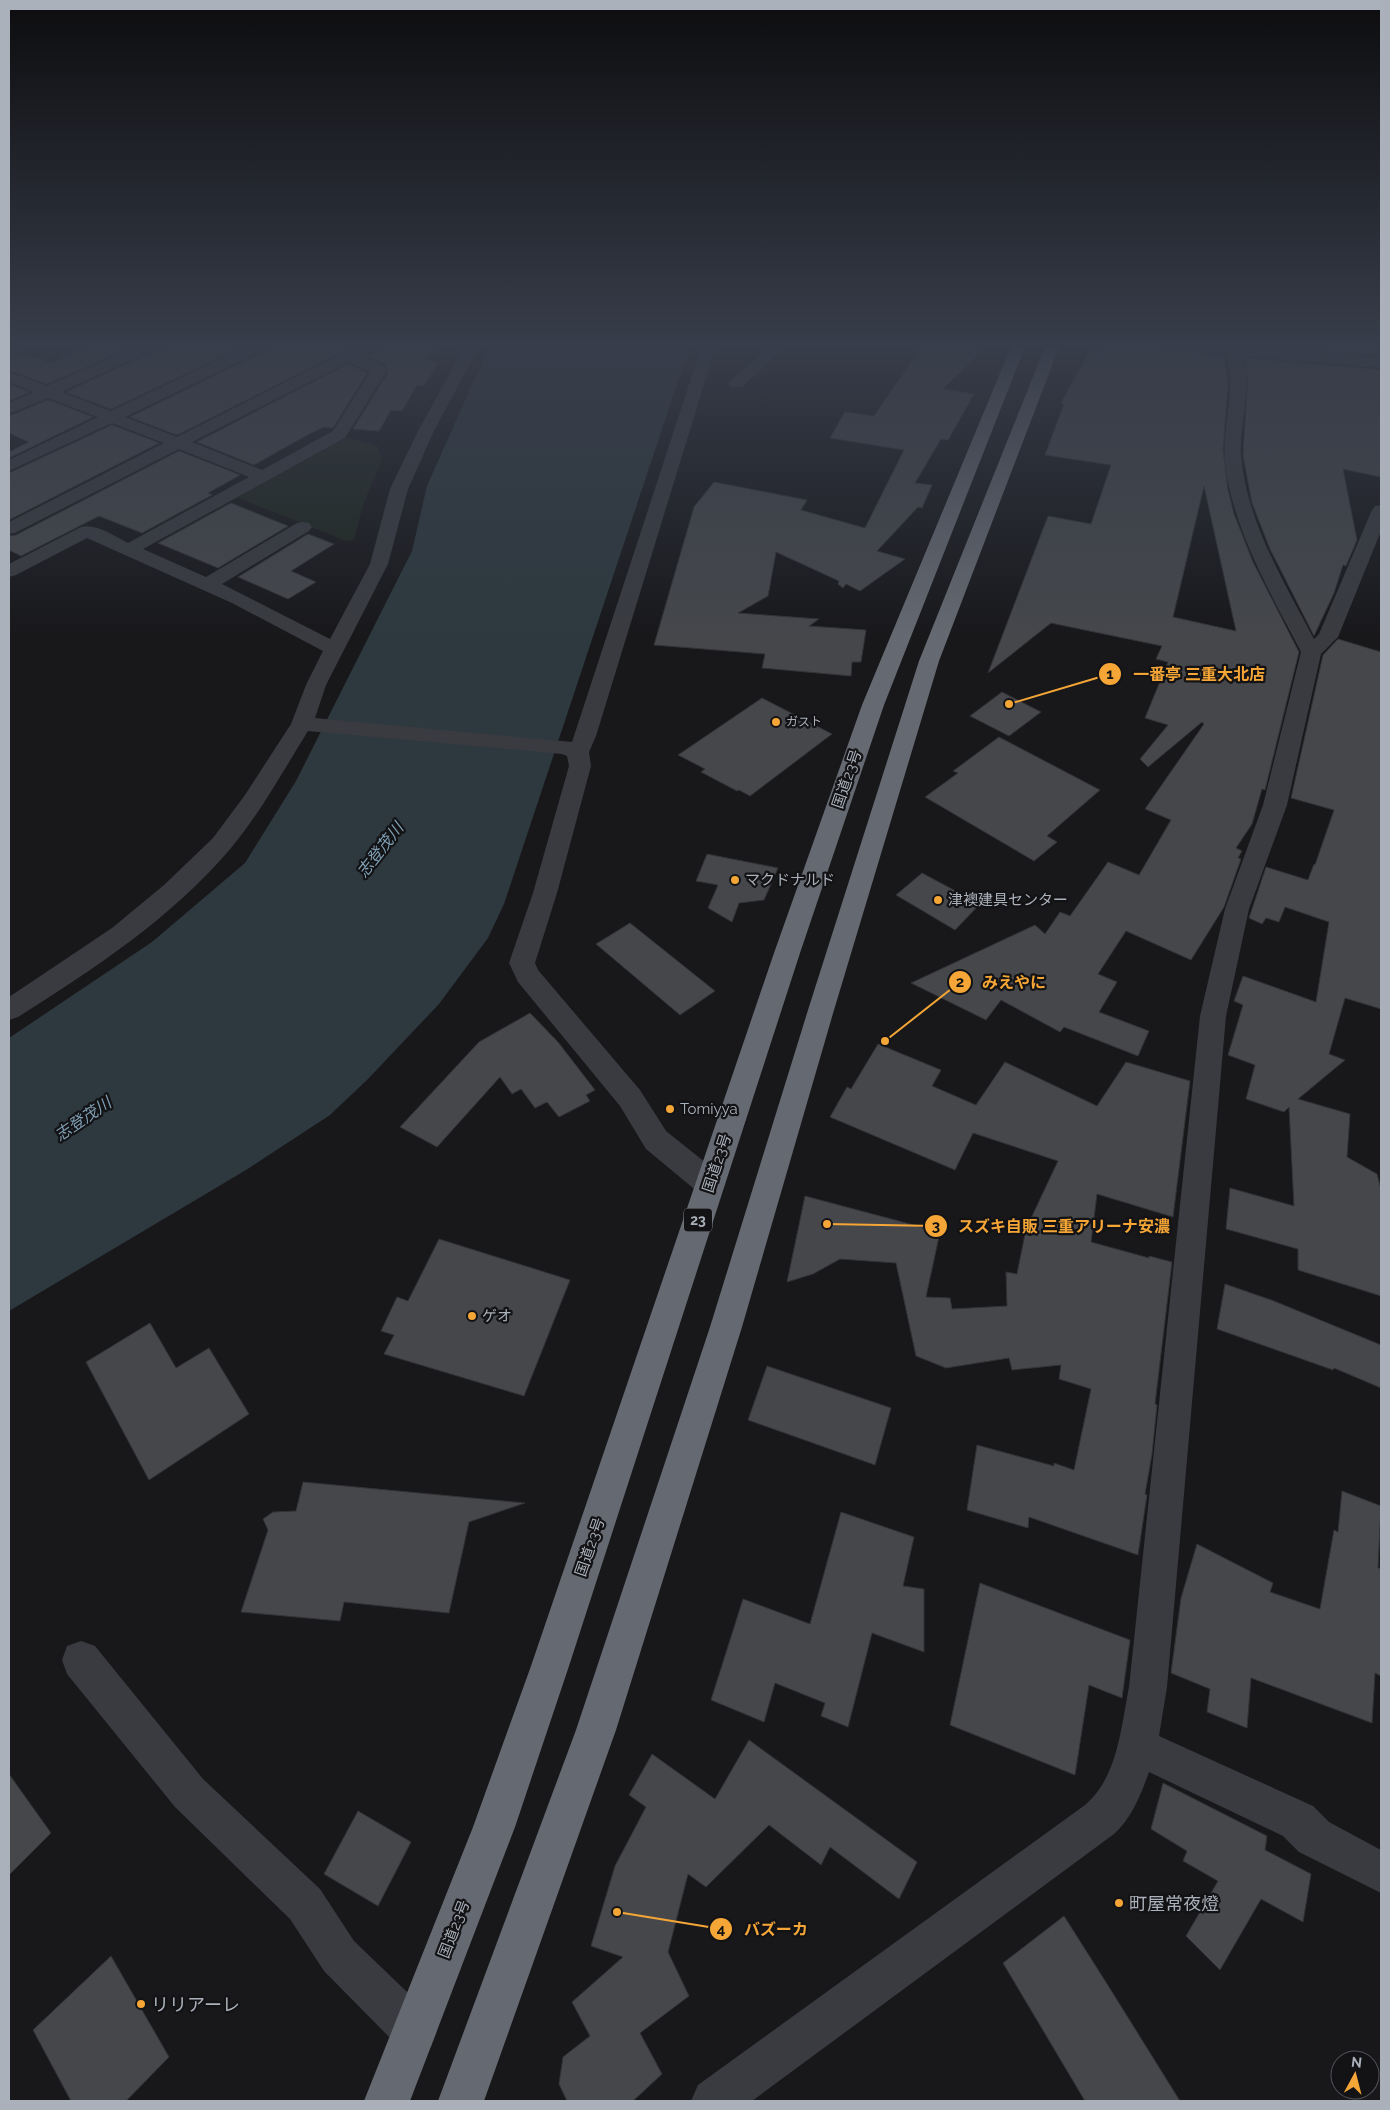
<svg xmlns="http://www.w3.org/2000/svg" width="1390" height="2110" font-family="Raleway,'Noto Sans JP',sans-serif">
	<style>
		.green { fill: #1e261f }
		.water { fill: #2e393f }
		.building { fill: #45474b; stroke: #323337; fill-rule: evenodd }
		.lines { fill: none; stroke-linecap: round; stroke-linejoin: round }
		.minor { fill: #393b40; fill-rule: evenodd }
		.highway { fill: #656971; fill-rule: evenodd }
		.poi-dot { fill: #f5a636; stroke: #131316; stroke-width: 2 }
		.labels { text-anchor: middle; dominant-baseline: central; stroke-width: 4.5; stroke-linejoin: round; paint-order: stroke }
		.far-poi-label { font-size: 12px; fill: #abb1ba; stroke: #131316; text-anchor: start }
		.shield { fill: #131316; stroke: #7d8289; stroke-width: 1 }
		.shield-label { font-size: 14px; font-weight: bold; fill: #abb1ba }
		.street-label { font-size: 15px; fill: #abb1ba; stroke: #131316 }
		.poi-label { font-size: 15px; fill: #abb1ba; stroke: #131316; text-anchor: start }
		.water-label { font-size: 16px; font-style: italic; fill: #81a1b6; stroke: #131316 }
		.near-poi-label { font-size: 18px; fill: #abb1ba; stroke: #131316; text-anchor: start }
		.leader { fill: none; stroke: #f5a636; stroke-width: 2 }
		.callout-dot { fill: #f5a636; stroke: #131316; stroke-width: 2 }
		.mark-label { font-size: 15px; text-anchor: middle; font-weight: bold; fill: #111 }
		.callout-label { font-size: 16px; text-anchor: middle; font-weight: bold; fill: #f5a636; stroke: #131316; stroke-width: 4.5; stroke-linejoin: round; paint-order: stroke }
	</style>
	<rect width="100%" height="100%" fill="#18181b"/>
	<polygon class="green" points="348,437 377,446 382,458 363,505 354,540 346,541 241,499 240,496"/>
	<polygon class="water" points="491,342 691,342 504,904 488,938 439,1004 368,1079 330,1115 246,1170 9,1311 9,1038 152,942 245,863 296,781 412,551 427,486"/>
	<g class="building">
		<polygon points="101,342 142,342 47,384 9,370 9,359 23,354 50,363"/>
		<polygon points="167,342 252,342 111,409 66,392 164,347"/>
		<polygon points="277,342 361,342 177,435 130,417 274,347"/>
		<polygon points="385,342 453,342 423,358 438,362 424,386 417,385 402,411 391,410 379,431 353,429 388,373 384,363 365,356 382,347"/>
		<polygon points="925,342 954,342 984,349 943,389 974,394 948,440 941,439 915,483 932,485 922,508 918,507 877,551 905,559 860,591 846,584 843,588 838,584 839,581 776,552 768,596 738,613 819,619 809,626 866,630 861,662 852,662 851,676 762,668 765,654 654,645 694,507 714,482 807,500 801,510 865,528 904,450 830,438 845,412 874,416"/>
		<path d="M1102,342l52,3 8,3 62,8 4,25 -5,69 5,40 6,24 19,48 46,90 -34,138 -3,-1 -10,35 -16,24 6,3 -4,7 3,1 -17,48 -33,53 -65,-29 -28,43 19,8 -18,30 50,19 -11,25 -74,-29 -4,5 -59,-32 -15,20 -75,-37 124,-58 10,9 15,-22 10,4 38,-54 31,13 32,-55 -26,-11 59,-85 -2,-2 -54,45 -8,-8 28,-34 -23,-7 23,-56 -12,-3 6,-13 -111,-23 -63,50 60,-157 43,8 20,-59 -66,-10 19,-51 -3,-1 29,-52 11,2zM1204,486l32,145 -63,-14z"/>
		<polygon points="1239,342 1381,342 1381,356 1239,344"/>
		<polygon points="1244,358 1381,370 1381,477 1343,469 1357,540 1346,566 1343,565 1334,593 1314,636 1270,549 1252,503 1243,455 1248,380"/>
		<polygon points="348,364 367,373 333,428 324,427 309,434 254,465 197,442"/>
		<polygon points="9,384 29,392 9,401"/>
		<polygon points="48,400 93,417 9,458 9,452 29,442 9,433 9,416"/>
		<polygon points="112,425 159,443 9,520 9,473"/>
		<polygon points="179,451 240,475 208,493 212,495 142,533 99,516 21,556 9,550 9,536 16,535"/>
		<polygon points="231,503 288,526 218,568 158,543"/>
		<polygon points="308,534 334,544 291,571 316,582 288,599 238,577"/>
		<polygon points="1338,639 1381,652 1381,1009 1345,998 1329,1054 1345,1060 1298,1099 1350,1114 1347,1157 1377,1174 1381,1189 1381,1296 1298,1270 1298,1249 1226,1229 1230,1188 1294,1206 1289,1107 1284,1112 1246,1099 1255,1065 1228,1055 1243,1005 1234,1001 1243,976 1316,1002 1329,922 1285,907 1279,922 1266,918 1262,924 1249,918 1266,867 1308,880 1314,864 1315,865 1334,810 1291,798 1323,655"/>
		<polygon points="1002,692 1041,712 1009,736 970,716"/>
		<polygon points="762,698 832,734 750,796 739,790 737,791 701,772 705,769 678,755"/>
		<polygon points="999,737 1100,790 1047,836 1057,842 1034,861 925,797 958,773 953,771"/>
		<polygon points="707,854 778,868 764,900 739,903 732,922 708,908 718,885 696,881"/>
		<polygon points="922,873 980,904 955,930 896,895"/>
		<polygon points="630,923 715,991 680,1015 596,944"/>
		<polygon points="530,1013 558,1042 595,1090 586,1095 590,1101 559,1117 547,1102 535,1108 521,1089 512,1094 500,1077 437,1147 400,1127 479,1042"/>
		<polygon points="878,1044 941,1070 932,1086 976,1105 1005,1062 1097,1106 1126,1062 1190,1081 1173,1217 1097,1194 1091,1242 1149,1258 1149,1256 1172,1262 1155,1404 1157,1405 1152,1454 1145,1494 1147,1495 1138,1555 1029,1517 1028,1528 967,1510 977,1445 1054,1466 1054,1463 1074,1470 1091,1389 1059,1379 1061,1365 1012,1370 1009,1358 946,1368 916,1356 896,1263 840,1259 813,1274 787,1282 805,1196 940,1232 926,1297 950,1298 952,1309 1007,1306 1006,1272 1017,1274 1026,1229 1058,1161 973,1133 955,1170 830,1117 847,1087 851,1089"/>
		<polygon points="439,1239 570,1280 524,1396 384,1354 394,1335 381,1331 397,1297 408,1301"/>
		<polygon points="1225,1284 1274,1301 1381,1345 1381,1388 1334,1368 1333,1370 1217,1329"/>
		<polygon points="150,1323 176,1368 209,1348 249,1414 149,1480 86,1362"/>
		<polygon points="767,1366 891,1408 875,1465 748,1420"/>
		<polygon points="303,1482 525,1503 469,1522 449,1613 344,1602 340,1621 241,1612 268,1530 263,1519 273,1512 296,1511"/>
		<polygon points="1342,1491 1381,1506 1378,1568 1381,1568 1381,1676 1375,1673 1372,1723 1251,1678 1247,1728 1207,1712 1210,1689 1171,1673 1181,1598 1197,1544 1273,1583 1270,1592 1320,1609 1334,1530 1338,1532"/>
		<polygon points="841,1512 914,1537 903,1586 924,1589 924,1652 872,1633 848,1727 821,1716 825,1703 775,1683 764,1722 711,1700 743,1599 810,1624"/>
		<polygon points="980,1583 1130,1640 1122,1698 1089,1685 1075,1775 950,1725"/>
		<polygon points="749,1740 917,1862 899,1899 830,1847 821,1865 769,1825 706,1887 688,1874 668,1952 689,1996 640,2033 662,2074 633,2101 567,2101 559,2084 563,2057 590,2036 572,2002 623,1957 591,1946 615,1866 646,1807 629,1795 652,1754 715,1799"/>
		<polygon points="9,1774 51,1833 9,1875"/>
		<polygon points="1163,1783 1267,1836 1265,1850 1311,1874 1303,1922 1261,1899 1220,1970 1186,1936 1218,1881 1183,1861 1187,1851 1151,1829"/>
		<polygon points="358,1811 411,1842 378,1906 324,1874"/>
		<polygon points="1064,1916 1109,1987 1180,2101 1085,2101 1003,1963"/>
		<polygon points="111,1956 169,2057 126,2101 71,2101 33,2030"/>
	</g>
	<g class="lines">
		<g class="minor">
			<polygon points="23,342 42,342 40,345 9,357 9,348"/>
			<path d="M146,342h19l-2,3 -102,47 50,19 145,-69h19l-2,3 -148,72 52,20 188,-95h18l-2,3 -21,11 23,9 3,7 -41,66 -202,111 63,28 91,-54 6,-1 6,1 3,4 -3,4 -87,53 108,55 40,-75 20,-75 28,-58 43,-78 9,-11h15l-12,16 -39,73 -26,58 -20,75 -62,121 -11,33 257,24 131,-400h14l-121,394 -7,16 2,14 -34,127 -22,70 3,7 102,120 26,41 55,44 4,9 -4,9 -11,4 -11,-4 -53,-44 -26,-43 -102,-124 -9,-19 24,-70 36,-127 -2,-10 -5,-2 -254,-23c-25,40 -47,81 -77,117 -58,69 -137,121 -213,169l-9,3v-23l103,-69 52,-43 49,-47 32,-43 46,-71 15,-39 17,-34 -91,-48 -145,-65 -71,37 -7,2v-13l72,-37c15,-4 33,9 47,16l121,-66 -70,-28 -164,84 -6,1v-12l155,-79 -52,-20 -103,48v-11l89,-43 -50,-19 -39,16v-11l25,-11 -25,-10v-10l38,14zM348,362l22,10 -37,59 -71,39 -70,-28z"/>
			<polygon points="775,342 791,342 742,387 730,387 728,384 730,381"/>
			<path d="M1155,342h45l23,3v-3h14l1,4 143,12v10l-139,-12c11,31 -3,66 -1,99 5,65 43,127 73,184l5,-5 53,-124 3,-4 6,-1v26l-43,106 -17,17 -34,151 -38,104 -23,107 -59,671 -8,49 154,70 16,16 52,28v43l-82,-41 -16,-16 -134,-64c-8,22 -17,46 -35,62l-362,267h-61l7,-16 387,-280c33,-28 36,-78 44,-118l71,-671 25,-107 38,-104 38,-153c-31,-60 -67,-120 -76,-188 -4,-36 13,-75 1,-110l-64,-8 -5,-1z"/>
			<polygon points="81,1641 95,1646 203,1779 320,1889 354,1941 431,2015 437,2031 431,2047 415,2053 399,2047 324,1971 290,1919 175,1807 67,1674 62,1660 67,1646"/>
		</g>
		<g class="highway">
			<polygon points="1013,342 1027,342 884,705 800,953 569,1666 515,1827 410,2101 364,2101 473,1827 531,1666 774,953 862,705"/>
			<polygon points="1047,342 1061,342 939,661 834,1010 742,1327 616,1730 484,2101 438,2101 576,1730 710,1327 808,1010 919,661"/>
		</g>
	</g>
	<linearGradient id="sky" x2="0" y2="1"><stop stop-color="#0d0d0f"/><stop offset="0.54" stop-color="#373d4a"/><stop offset="1" stop-color="#373d4a" stop-opacity="0"/></linearGradient>
	<rect width="1390" height="637" fill="url(#sky)"/>
	<g class="poi-dot">
		<circle cx="776" cy="722" r="5"/>
		<circle cx="735" cy="880" r="5"/>
		<circle cx="938" cy="900" r="5"/>
		<circle cx="670" cy="1109" r="5"/>
		<circle cx="472" cy="1316" r="5"/>
		<circle cx="1119" cy="1903" r="5"/>
		<circle cx="141" cy="2004" r="5"/>
	</g>
	<g class="labels">
		<g class="far-poi-label">
			<text x="786" y="722">ガスト</text>
		</g>
		<rect class="shield" x="684" y="1208.5" width="28" height="23" rx="4"/>
		<g class="shield-label">
			<text x="698" y="1220">23</text>
		</g>
		<g class="street-label">
			<text transform="translate(847 779) rotate(-71)">国道23号</text>
			<text transform="translate(717 1163) rotate(-72)">国道23号</text>
			<text transform="translate(590 1547) rotate(-71)">国道23号</text>
			<text transform="translate(454 1929) rotate(-69)">国道23号</text>
		</g>
		<g class="poi-label">
			<text x="745" y="880">マクドナルド</text>
			<text x="948" y="900">津襖建具センター</text>
			<text x="680" y="1109">Tomiyya</text>
			<text x="482" y="1316">ゲオ</text>
		</g>
		<g class="water-label">
			<text transform="translate(380 850) rotate(-52)">志登茂川</text>
			<text transform="translate(83 1119) rotate(-34)">志登茂川</text>
		</g>
		<g class="near-poi-label">
			<text x="1129" y="1903">町屋常夜燈</text>
			<text x="151" y="2004">リリアーレ</text>
		</g>
	</g>
	<path class="leader" d="M1009 704L1110 674M885 1041L960 982M827 1224L936 1226M617 1912L721 1929"/>
	<g class="callout-dot">
		<circle cx="1009" cy="704" r="5"/>
		<circle cx="885" cy="1041" r="5"/>
		<circle cx="827" cy="1224" r="5"/>
		<circle cx="617" cy="1912" r="5"/>
		<circle cx="1110" cy="674" r="12"/>
		<circle cx="960" cy="982" r="12"/>
		<circle cx="936" cy="1226" r="12"/>
		<circle cx="721" cy="1929" r="12"/>
	</g>
	<g class="mark-label">
		<text x="1110" y="679">1</text>
		<text x="960" y="987">2</text>
		<text x="936" y="1231">3</text>
		<text x="721" y="1934">4</text>
	</g>
	<g class="callout-label">
		<text x="1199" y="680">一番亭 三重大北店</text>
		<text x="1014" y="988">みえやに</text>
		<text x="1064" y="1232">スズキ自販 三重アリーナ安濃</text>
		<text x="776" y="1935">バズーカ</text>
	</g>
	<rect width="1390" height="2110" fill="none" stroke="#abb1ba" stroke-width="20"/>
	<g transform="translate(1355 2075) rotate(7)"><circle r="24" fill="#131316" stroke="#505258"/>
	<path d="M0-4L9 19L0 12L-9 19Z" fill="#f5a636"/>
	<text y="-8" font-size="14" font-weight="bold" text-anchor="middle" fill="#abb1ba">N</text>
	</g>
</svg>
